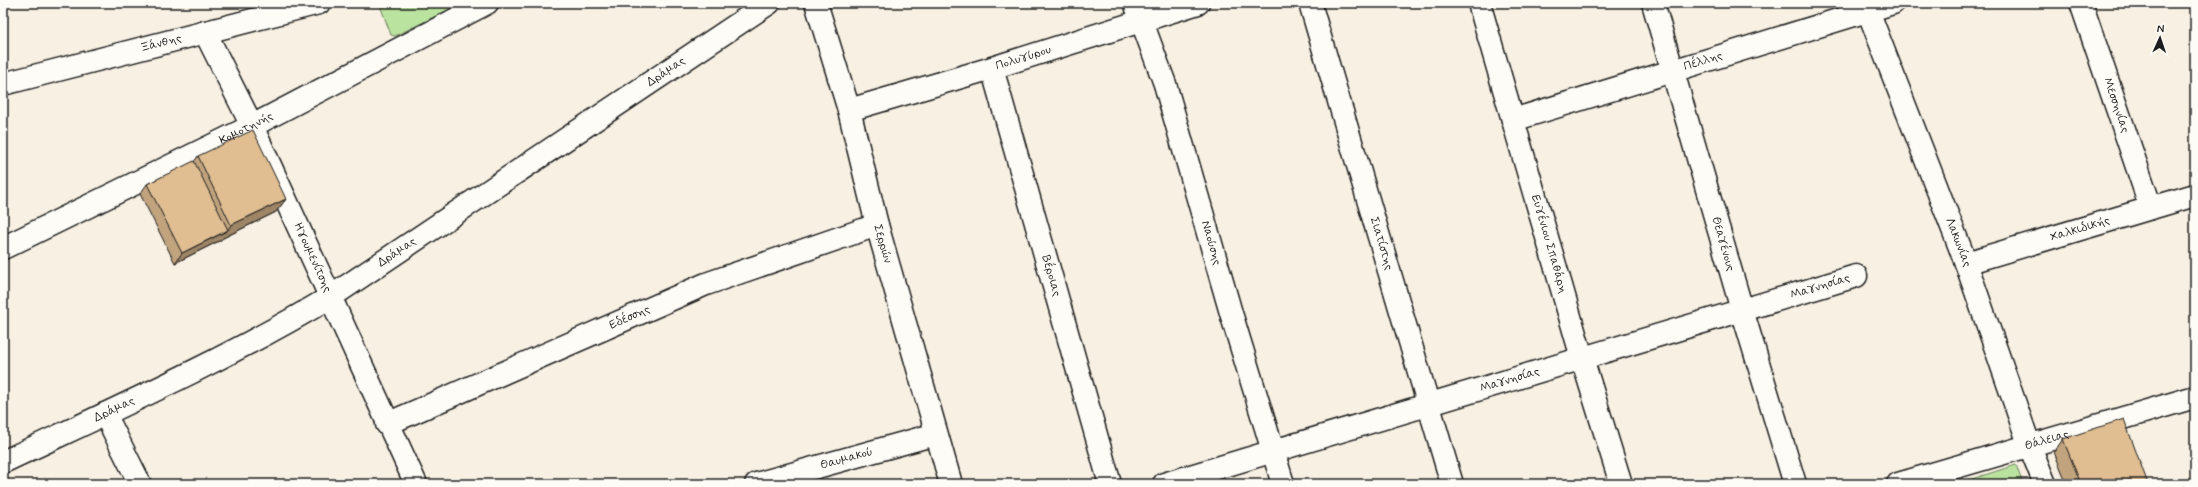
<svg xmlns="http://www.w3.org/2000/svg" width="2198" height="487" font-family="Mynerve,sans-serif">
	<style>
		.green { fill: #bae39f; stroke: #6b805e }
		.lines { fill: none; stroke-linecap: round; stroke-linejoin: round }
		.street-casing { stroke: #1c1c1c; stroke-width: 25 }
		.street { stroke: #fdfcf7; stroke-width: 22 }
		.wall { fill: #c1a37e; stroke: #1c1c1c }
		.shaded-wall { fill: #9d8566; stroke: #1c1c1c }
		.building { fill: #e0be92; stroke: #1c1c1c }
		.labels { text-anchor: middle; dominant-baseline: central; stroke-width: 4; stroke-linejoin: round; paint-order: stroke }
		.street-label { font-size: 12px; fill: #1c1c1c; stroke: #fdfcf7 }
	</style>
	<rect width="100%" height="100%" fill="#f7f0e3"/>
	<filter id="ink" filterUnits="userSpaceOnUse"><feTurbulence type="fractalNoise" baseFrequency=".025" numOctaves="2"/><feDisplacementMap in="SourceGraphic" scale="8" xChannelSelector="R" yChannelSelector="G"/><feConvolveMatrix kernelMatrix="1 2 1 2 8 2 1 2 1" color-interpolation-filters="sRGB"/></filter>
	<g filter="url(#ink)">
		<g class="green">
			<polygon points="383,3 463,3 395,36 391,35 381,8"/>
			<polygon points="2016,465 2023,484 1956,484"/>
		</g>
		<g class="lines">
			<g class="street-casing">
				<g id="street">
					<path id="s1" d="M816,3l33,107 28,115 74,259"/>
					<path id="s2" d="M1135,3l30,81 66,229 52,171"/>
					<path id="s3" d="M1310,3l142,481"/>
					<path id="s4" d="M1479,3l103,355 39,126"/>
					<path id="s5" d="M1653,3l89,307 53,174"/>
					<path id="s6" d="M1865,3l101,260 63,181 16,40"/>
					<path id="s7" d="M2081,3l70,205"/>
					<path id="s8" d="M205,32l47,94 164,358"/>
					<path id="s9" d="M992,68l118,416"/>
					<path id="s10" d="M3,84l316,-81"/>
					<path id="s11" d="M849,110l143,-42 206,-65"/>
					<path id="s12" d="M1513,120l380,-117"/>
					<path id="s13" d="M3,248l249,-122 235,-123"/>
					<path id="s14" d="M1966,263l229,-68"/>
					<polyline points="105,414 140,484"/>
					<path id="s15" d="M387,424l319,-140 171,-59"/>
					<path id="s16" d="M3,462c110,-52 222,-102 326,-164l440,-295"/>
					<path id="s17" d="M756,484l180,-50"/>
					<path id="s18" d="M1164,484l692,-208"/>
					<path id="s19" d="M1898,484l297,-87"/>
				</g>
			</g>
			<use href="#street" class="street"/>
		</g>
		<g class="wall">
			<polygon points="198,156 286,199 276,212 223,238 221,240 175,263 140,194 147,184 194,162"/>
			<polygon points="2063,439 2148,484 2067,484 2054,452"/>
		</g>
		<polygon class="shaded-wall" points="286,199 276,212 223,238 221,240 175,263 182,253 227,231 231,225"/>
		<g class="building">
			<polygon points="253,130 286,199 231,225 198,156"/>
			<polygon points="194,161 228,230 182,253 147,184"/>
			<polygon points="2124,419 2148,484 2081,484 2063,439"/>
		</g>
	</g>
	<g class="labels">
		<g class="street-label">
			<text stroke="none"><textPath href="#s10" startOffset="163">Ξάνθης</textPath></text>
			<text stroke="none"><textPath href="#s11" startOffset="182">Πολυγύρου</textPath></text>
			<text stroke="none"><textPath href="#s12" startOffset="199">Πέλλης</textPath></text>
			<text stroke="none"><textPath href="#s16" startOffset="771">Δράμας</textPath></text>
			<text stroke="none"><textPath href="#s7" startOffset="108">Μεσσηνίας</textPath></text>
			<text stroke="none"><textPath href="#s13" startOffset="271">Κομοτηνής</textPath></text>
			<text stroke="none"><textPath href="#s14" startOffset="119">Χαλκιδικής</textPath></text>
			<text stroke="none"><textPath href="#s2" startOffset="252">Ναούσης</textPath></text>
			<text stroke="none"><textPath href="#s6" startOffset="257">Λακωνίας</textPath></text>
			<text stroke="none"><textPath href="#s1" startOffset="250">Σερρών</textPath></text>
			<text stroke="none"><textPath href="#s3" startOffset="251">Σιατίστης</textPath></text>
			<text stroke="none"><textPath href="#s4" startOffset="251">Ευγένιου Σπαθάρη</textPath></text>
			<text stroke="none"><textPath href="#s5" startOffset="251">Θεαγένους</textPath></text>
			<text stroke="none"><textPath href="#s16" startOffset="447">Δράμας</textPath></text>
			<text stroke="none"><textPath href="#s8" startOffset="250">Ηγουμενίτσης</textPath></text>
			<text stroke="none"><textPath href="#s9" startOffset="216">Βέροιας</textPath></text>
			<text stroke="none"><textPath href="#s18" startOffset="685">Μαγνησίας</textPath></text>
			<text stroke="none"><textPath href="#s15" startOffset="265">Εδέσσης</textPath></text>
			<text stroke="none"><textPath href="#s18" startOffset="361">Μαγνησίας</textPath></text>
			<text stroke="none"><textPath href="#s16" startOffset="123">Δράμας</textPath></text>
			<text stroke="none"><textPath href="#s19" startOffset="155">Θάλειας</textPath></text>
			<text stroke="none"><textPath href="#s17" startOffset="94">Θαυμακού</textPath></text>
		</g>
	</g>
	<rect width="2198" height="487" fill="none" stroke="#fdfcf7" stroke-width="16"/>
	<rect x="8" y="8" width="2182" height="471" fill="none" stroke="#1c1c1c" stroke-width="1.5" filter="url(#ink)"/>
	<g transform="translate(2160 38) rotate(3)" stroke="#fdfcf7" stroke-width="3" paint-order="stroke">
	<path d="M0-3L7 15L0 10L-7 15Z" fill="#1c1c1c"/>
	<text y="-6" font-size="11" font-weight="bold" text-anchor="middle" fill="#1c1c1c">N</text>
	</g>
</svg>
